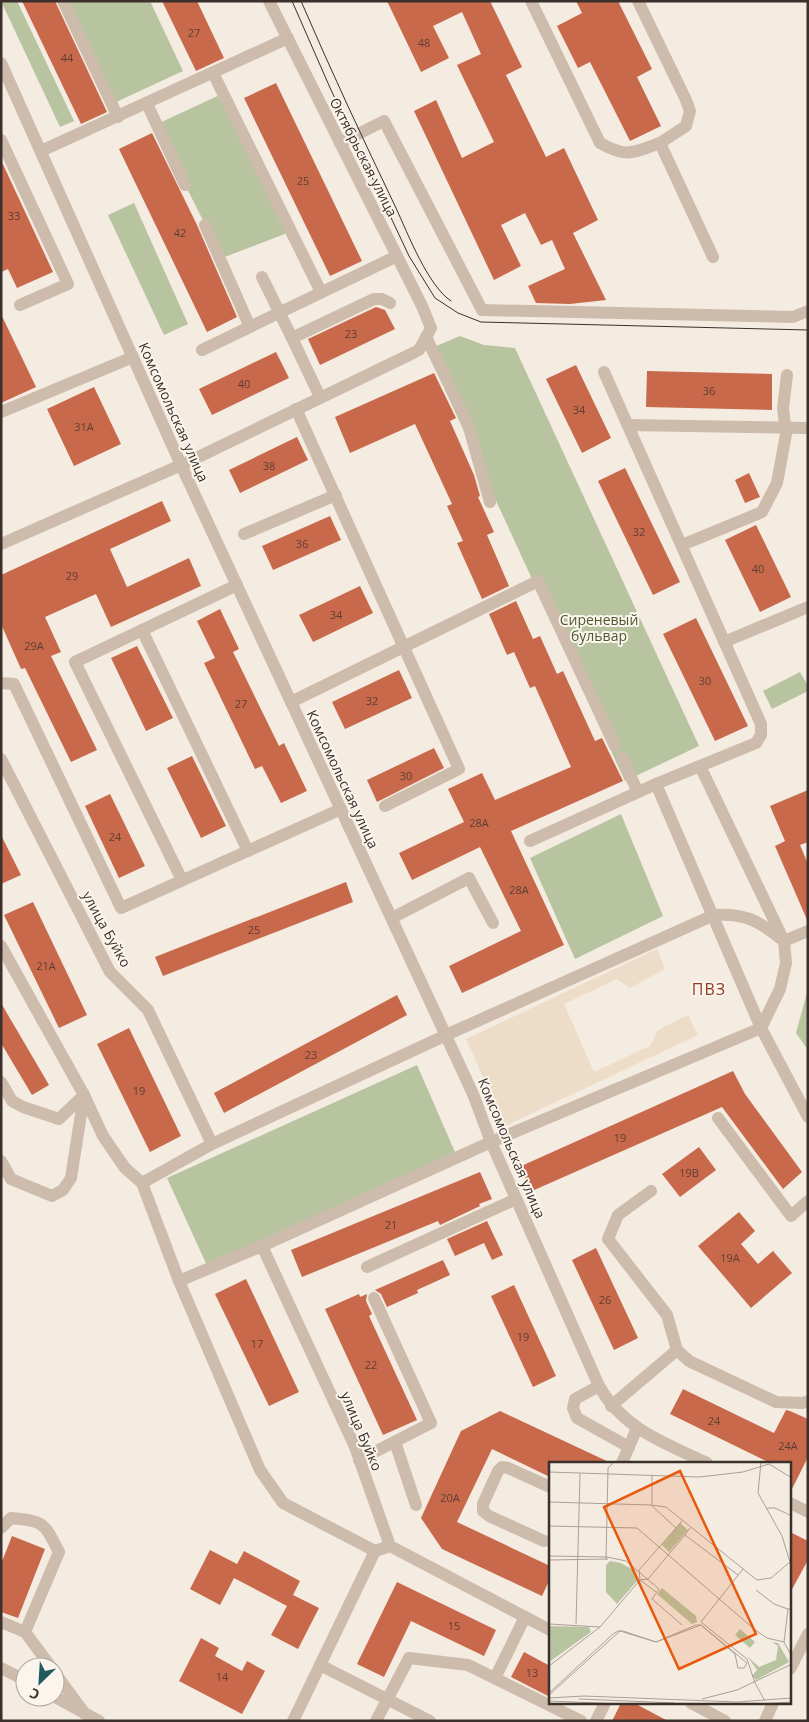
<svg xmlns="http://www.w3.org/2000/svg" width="809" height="1722" font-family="'Open Sans',sans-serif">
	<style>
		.green { fill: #b8c4a0 }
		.plaza { fill: #ecdcc8 }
		.building { fill: #c8694b }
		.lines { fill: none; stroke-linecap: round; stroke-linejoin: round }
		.minor { stroke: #cdbbac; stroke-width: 12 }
		.tram { stroke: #3b302b; stroke-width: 1 }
		.labels { text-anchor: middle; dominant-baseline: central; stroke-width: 4; stroke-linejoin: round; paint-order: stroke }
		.number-label { font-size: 11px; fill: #5e3e33 }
		.street-label { font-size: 14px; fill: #3b302b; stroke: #fbf5ee }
		.park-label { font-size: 14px; fill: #4a5a2e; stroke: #fbf5ee }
		.quarter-label { font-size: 16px; letter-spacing: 1px; fill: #8c3b22; stroke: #fbf5ee }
		.inset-road { fill: none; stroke: #aaa098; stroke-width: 1 }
		.view { fill: #e8590c; fill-opacity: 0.15; stroke: #e8590c; stroke-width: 2.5 }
		.inset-edge { fill: none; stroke: #3b302b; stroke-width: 2.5 }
	</style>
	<rect width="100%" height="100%" fill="#f4ebe1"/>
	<g class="green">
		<polygon points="1,1 17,1 74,121 60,127"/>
		<polygon points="66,1 150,1 183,71 114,103"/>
		<polygon points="224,93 290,232 222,258 155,125"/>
		<polygon points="134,203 188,324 164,335 108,215"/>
		<polygon points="460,336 484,345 515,348 699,746 625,781 446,392 434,347"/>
		<polygon points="800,672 808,686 808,691 772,709 763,691"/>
		<polygon points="621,814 663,916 575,959 530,858"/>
		<polygon points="808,989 808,1050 796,1033"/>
		<polygon points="417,1065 455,1152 209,1270 167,1178"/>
	</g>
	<polygon class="plaza" points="657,949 665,969 630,988 617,979 564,1004 594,1072 650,1046 658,1030 688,1015 698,1035 505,1126 466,1039"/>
	<g class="building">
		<polygon points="22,1 55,1 107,112 81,124"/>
		<polygon points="162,1 197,1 224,58 196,71"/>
		<polygon points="387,1 490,1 522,67 506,75 546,157 564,148 598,220 573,233 606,300 570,304 536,303 528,286 565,269 552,240 541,245 525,213 501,225 521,266 494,280 414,111 436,100 462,158 494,142 457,65 481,54 462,12 433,26 449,58 421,72"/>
		<polygon points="576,1 618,1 652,69 637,77 661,126 630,141 590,62 578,68 557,26 582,13"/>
		<polygon points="276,83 362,261 330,276 244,98"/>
		<polygon points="152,133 197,225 237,317 207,332 119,149"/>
		<polygon points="1,160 53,272 17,288 8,269 1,272"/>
		<polygon points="376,307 385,310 395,329 320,365 308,339"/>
		<polygon points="1,314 36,387 1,403"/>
		<polygon points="276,352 289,378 212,415 199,389"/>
		<polygon points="576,365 611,438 582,453 546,379"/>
		<polygon points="647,371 772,374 772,410 646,407"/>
		<polygon points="434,373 456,418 450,421 474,475 480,496 478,497 494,532 487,535 509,586 482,599 457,543 463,541 447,506 452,504 415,424 350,453 335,417"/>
		<polygon points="94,387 121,444 74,466 47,409"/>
		<polygon points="297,437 308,460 240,493 229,470"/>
		<polygon points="625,468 680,582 653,595 598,481"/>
		<polygon points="749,473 760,497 745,503 735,480"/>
		<polygon points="162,501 171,521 110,549 127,587 189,558 201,586 111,627 96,594 45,617 61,652 51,656 97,750 71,762 25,668 21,669 1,624 1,575"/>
		<polygon points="330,516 341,540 273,570 262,546"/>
		<polygon points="756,525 791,597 760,612 725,540"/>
		<polygon points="360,586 373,613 313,642 299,615"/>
		<polygon points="516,601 533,639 540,636 557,674 563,671 595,741 602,738 623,781 511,831 564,945 462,993 449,966 521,931 480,847 412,880 399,853 464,822 448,789 482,773 495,800 571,767 535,686 530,688 514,652 507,655 489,614"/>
		<polygon points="220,609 239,649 233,652 279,746 284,743 307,791 281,803 262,766 255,769 204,663 215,658 197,621"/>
		<polygon points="696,618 748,726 715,741 663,634"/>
		<polygon points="137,646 173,718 146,731 111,658"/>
		<polygon points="399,670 412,698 345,729 332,702"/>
		<polygon points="434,748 444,768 377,802 367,780"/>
		<polygon points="192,756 226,826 201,838 167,768"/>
		<polygon points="808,790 808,842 800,845 808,864 808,922 775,846 785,841 770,806"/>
		<polygon points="110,794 145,866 119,878 85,806"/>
		<polygon points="1,835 21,875 1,884"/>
		<polygon points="346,882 353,902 163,976 155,957"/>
		<polygon points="33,902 87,1015 59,1028 4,915"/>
		<polygon points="397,995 407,1015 224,1113 214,1093"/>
		<polygon points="1,1003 49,1085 32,1095 1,1043"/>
		<polygon points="129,1028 181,1136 150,1152 97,1044"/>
		<polygon points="733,1071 745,1094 802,1172 783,1189 722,1107 532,1191 519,1167"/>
		<polygon points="699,1147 716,1170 680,1197 662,1174"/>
		<polygon points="480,1172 492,1199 479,1204 480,1206 440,1225 438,1221 302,1277 291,1250"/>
		<polygon points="739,1212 755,1231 741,1244 758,1264 773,1251 792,1273 751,1308 698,1246"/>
		<polygon points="487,1221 503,1255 492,1260 484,1243 455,1256 447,1239"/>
		<polygon points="596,1248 638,1338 614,1350 572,1260"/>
		<polygon points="443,1260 450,1275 417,1290 418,1293 387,1307 381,1294 375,1290"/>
		<polygon points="246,1279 299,1392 269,1406 215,1294"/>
		<polygon points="514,1285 556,1376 533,1387 491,1296"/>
		<polygon points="359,1294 360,1297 367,1294 366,1301 372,1314 369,1316 417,1420 383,1435 325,1309"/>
		<polygon points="683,1389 774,1433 786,1410 790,1411 808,1419 808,1457 790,1493 790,1463 770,1463 670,1414"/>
		<polygon points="500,1411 611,1463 550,1463 550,1477 492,1449 457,1522 550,1566 550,1579 542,1596 442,1549 421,1518 461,1431"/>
		<polygon points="790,1532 808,1541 808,1560 790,1593"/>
		<polygon points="12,1536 45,1549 18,1618 1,1612 1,1564"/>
		<polygon points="210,1550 237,1564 244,1551 300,1581 293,1595 319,1608 298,1649 271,1635 287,1606 234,1578 220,1605 190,1589"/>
		<polygon points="397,1582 496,1630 484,1656 411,1621 384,1677 357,1664"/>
		<polygon points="201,1638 219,1648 215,1656 242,1671 247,1661 265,1671 242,1714 179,1681"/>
		<polygon points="524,1652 550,1666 550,1697 511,1677"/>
		<polygon points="621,1703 634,1703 668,1721 612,1721"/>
	</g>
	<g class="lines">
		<g class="minor">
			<polyline points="63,1 118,117"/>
			<path d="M531,1l69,142c27,15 32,10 60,0"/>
			<polyline points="638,1 686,100 690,111 686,126 660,143 713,257"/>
			<path d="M1,63l180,402 292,629 18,48 108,244c24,43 66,57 108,77"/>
			<polyline points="213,73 321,292"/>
			<polyline points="147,104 185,185"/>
			<polyline points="1,140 68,284 20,305"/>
			<polyline points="340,143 384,121 482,310 793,317 808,311"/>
			<polyline points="41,151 288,38"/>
			<polyline points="205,225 250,327"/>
			<polyline points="262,277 292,338"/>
			<polyline points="426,337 468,424 490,502"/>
			<polyline points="202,350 397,256"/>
			<polyline points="604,372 761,724 761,735 756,743 656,784 761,1028 808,1117"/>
			<polyline points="320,397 292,338 374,299 382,299 390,303"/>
			<polyline points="296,409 459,769 385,806"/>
			<polyline points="1,412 133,357"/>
			<polyline points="628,425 808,428"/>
			<polyline points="244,534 336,495"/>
			<polyline points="1,544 188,462 411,354 419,350 431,328 422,306 269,1"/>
			<polyline points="682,545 762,512 777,483 786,434 783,408 787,375"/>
			<polyline points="142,630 248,851"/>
			<polyline points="724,642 808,607"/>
			<polyline points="1,683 14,684 121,908 341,809"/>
			<polyline points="291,702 538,581 615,746"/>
			<polyline points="622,758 638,792"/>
			<polyline points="1,759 110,972 148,1010 212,1144 142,1183"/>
			<polyline points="530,841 656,784"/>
			<polyline points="182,880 75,662 237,585"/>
			<polyline points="392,918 469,878 493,923"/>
			<polyline points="784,941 808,931"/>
			<polyline points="1,946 84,1095 103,1136 125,1168 142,1183 179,1281 260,1470 283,1503 375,1551 390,1546"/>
			<polyline points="1,1082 12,1101 23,1107 59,1119 84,1095"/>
			<polyline points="718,1118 791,1216 808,1201"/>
			<path d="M212,1144l243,-113 259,-116c29,-2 44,5 66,23"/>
			<polyline points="1,1161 11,1179 52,1196 63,1190 71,1178 84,1095"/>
			<polyline points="651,1191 618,1215 608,1239 667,1315 677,1350 689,1361 776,1402 803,1403 808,1401"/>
			<polyline points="262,1246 491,1142 761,1028 780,989 786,963 784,941 700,766"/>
			<polyline points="367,1267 516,1199"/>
			<polyline points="179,1281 262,1246 355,1447 390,1546 550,1630"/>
			<polyline points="599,1386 575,1399 573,1408 577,1418 629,1447"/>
			<polyline points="611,1406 677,1350"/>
			<polyline points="395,1442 416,1505"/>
			<polyline points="359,1460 431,1423 374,1298"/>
			<polyline points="622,1463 637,1428"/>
			<polyline points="790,1503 808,1512"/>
			<path d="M1,1528l10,-10c34,3 33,5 48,34l-34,80"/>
			<polyline points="544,1541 489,1516 483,1511 483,1504 498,1471 502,1467 508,1468 550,1487"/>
			<polyline points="1,1622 25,1632 51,1667"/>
			<polyline points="320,1665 430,1721"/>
			<polyline points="1,1668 25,1680"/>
			<polyline points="790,1669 808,1634"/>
			<polyline points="55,1673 85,1714"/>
			<polyline points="495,1678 525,1617"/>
			<polyline points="55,1697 99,1721"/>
			<polyline points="691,1703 725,1721"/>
			<polyline points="293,1721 375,1551"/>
			<polyline points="376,1721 409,1658 468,1665 581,1721"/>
			<polyline points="596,1721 605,1703"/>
			<polyline points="765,1721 773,1703"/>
		</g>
		<g class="tram">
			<polyline points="292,1 331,90 409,256 435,298 458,313 481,322 808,330"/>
			<path d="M301,1c30,70 62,138 95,207 12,26 32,78 55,93"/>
		</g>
	</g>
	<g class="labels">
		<g class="number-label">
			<text x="194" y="32">27</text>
			<text x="424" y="42">48</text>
			<text x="67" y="57">44</text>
			<text x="303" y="180">25</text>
			<text x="14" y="215">33</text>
			<text x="180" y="232">42</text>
			<text x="351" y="333">23</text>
			<text x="244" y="383">40</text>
			<text x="709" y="390">36</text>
			<text x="579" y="409">34</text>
			<text x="84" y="426">31А</text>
			<text x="269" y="465">38</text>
			<text x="639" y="531">32</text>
			<text x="302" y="543">36</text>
			<text x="758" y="568">40</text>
			<text x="72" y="575">29</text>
			<text x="336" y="614">34</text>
			<text x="34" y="645">29А</text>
			<text x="705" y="680">30</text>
			<text x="372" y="700">32</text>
			<text x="241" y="703">27</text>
			<text x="406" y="775">30</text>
			<text x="479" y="822">28А</text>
			<text x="115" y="836">24</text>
			<text x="519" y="889">28А</text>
			<text x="254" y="929">25</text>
			<text x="46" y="965">21А</text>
			<text x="311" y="1054">23</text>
			<text x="139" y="1090">19</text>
			<text x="620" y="1137">19</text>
			<text x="689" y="1172">19В</text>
			<text x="391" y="1224">21</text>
			<text x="730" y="1257">19А</text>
			<text x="605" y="1299">26</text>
			<text x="523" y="1336">19</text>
			<text x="257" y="1343">17</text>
			<text x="371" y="1364">22</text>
			<text x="714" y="1420">24</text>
			<text x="788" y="1445">24А</text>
			<text x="450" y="1497">20А</text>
			<text x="454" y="1625">15</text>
			<text x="532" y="1672">13</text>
			<text x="222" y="1676">14</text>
		</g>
		<g class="street-label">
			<text transform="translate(364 157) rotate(63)">Октябрьская улица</text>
			<text transform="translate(174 412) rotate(66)">Комсомольская улица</text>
			<text transform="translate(343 779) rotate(65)">Комсомольская улица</text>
			<text transform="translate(107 929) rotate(61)">улица Буйко</text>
			<text transform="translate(512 1148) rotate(67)">Комсомольская улица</text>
			<text transform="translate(362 1431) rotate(67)">улица Буйко</text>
		</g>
		<g class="park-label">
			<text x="599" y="619">Сиреневый<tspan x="599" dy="16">бульвар</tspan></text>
		</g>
		<g class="quarter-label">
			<text x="709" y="989">ПВЗ</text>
		</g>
	</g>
	<g transform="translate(549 1462)">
		<rect width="242" height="242" fill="#f4ebe1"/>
		<path d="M131,61l8,7 -19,22 -7,-7zM61,99l11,2 14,8 2,10 -20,23 -11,-12v-27zM113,126l34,28 1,6 -5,2 -35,-30zM0,164l40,1 2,5 -42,30zM191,167l15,13 -5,6 -15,-13zM223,180l6,1 11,19 -33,18 -4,-4 5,-6 -10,-14 12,11 17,-7 2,-14z" fill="#b8c4a0"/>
		<path class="inset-road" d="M212,0l-3,31 24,43 8,26M220,2l23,14M0,10l150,5 44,-5 26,-8M0,40l102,3 25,23 6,-7M103,42v-29M102,43l15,2 91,73 14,-2 19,-16M218,46h8l17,8M0,64l88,2 117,101 13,9 17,4 8,15M141,66l-5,7 53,40M0,94l58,1 19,4 33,28 -7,10 30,26M0,98l59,-1M57,98l2,-92 6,-6M194,107l-42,53 46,37 8,24M207,128l18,14 14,5M107,130l-16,-12 -1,-10 37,-42M0,162l51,3M27,162l4,-150M235,180l4,-33h4M0,204l51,-39 40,-47 8,-1 37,-44M206,221l10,18M0,231l64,-59 5,-3h5l33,11 40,-17h5l46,38 -3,5h-6l-3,-14 -34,-29 -45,17 -36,-11 -71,64M0,236l35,-2 153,6 55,-4M30,237l96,4M153,237l35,-9 55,-26M0,239l74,3M209,242l34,-2"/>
		<path class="view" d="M131,9l76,163 -77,35 -75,-162z"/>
		<rect width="242" height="242" class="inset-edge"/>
	</g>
	<rect width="809" height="1722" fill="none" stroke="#3b302b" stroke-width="5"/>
	<g transform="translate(40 1682) rotate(205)"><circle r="24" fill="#fbf5ee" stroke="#aea6a0"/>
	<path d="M0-4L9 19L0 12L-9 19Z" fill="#1f5a5e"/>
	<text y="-8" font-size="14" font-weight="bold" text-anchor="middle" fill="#3b302b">С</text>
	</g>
</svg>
